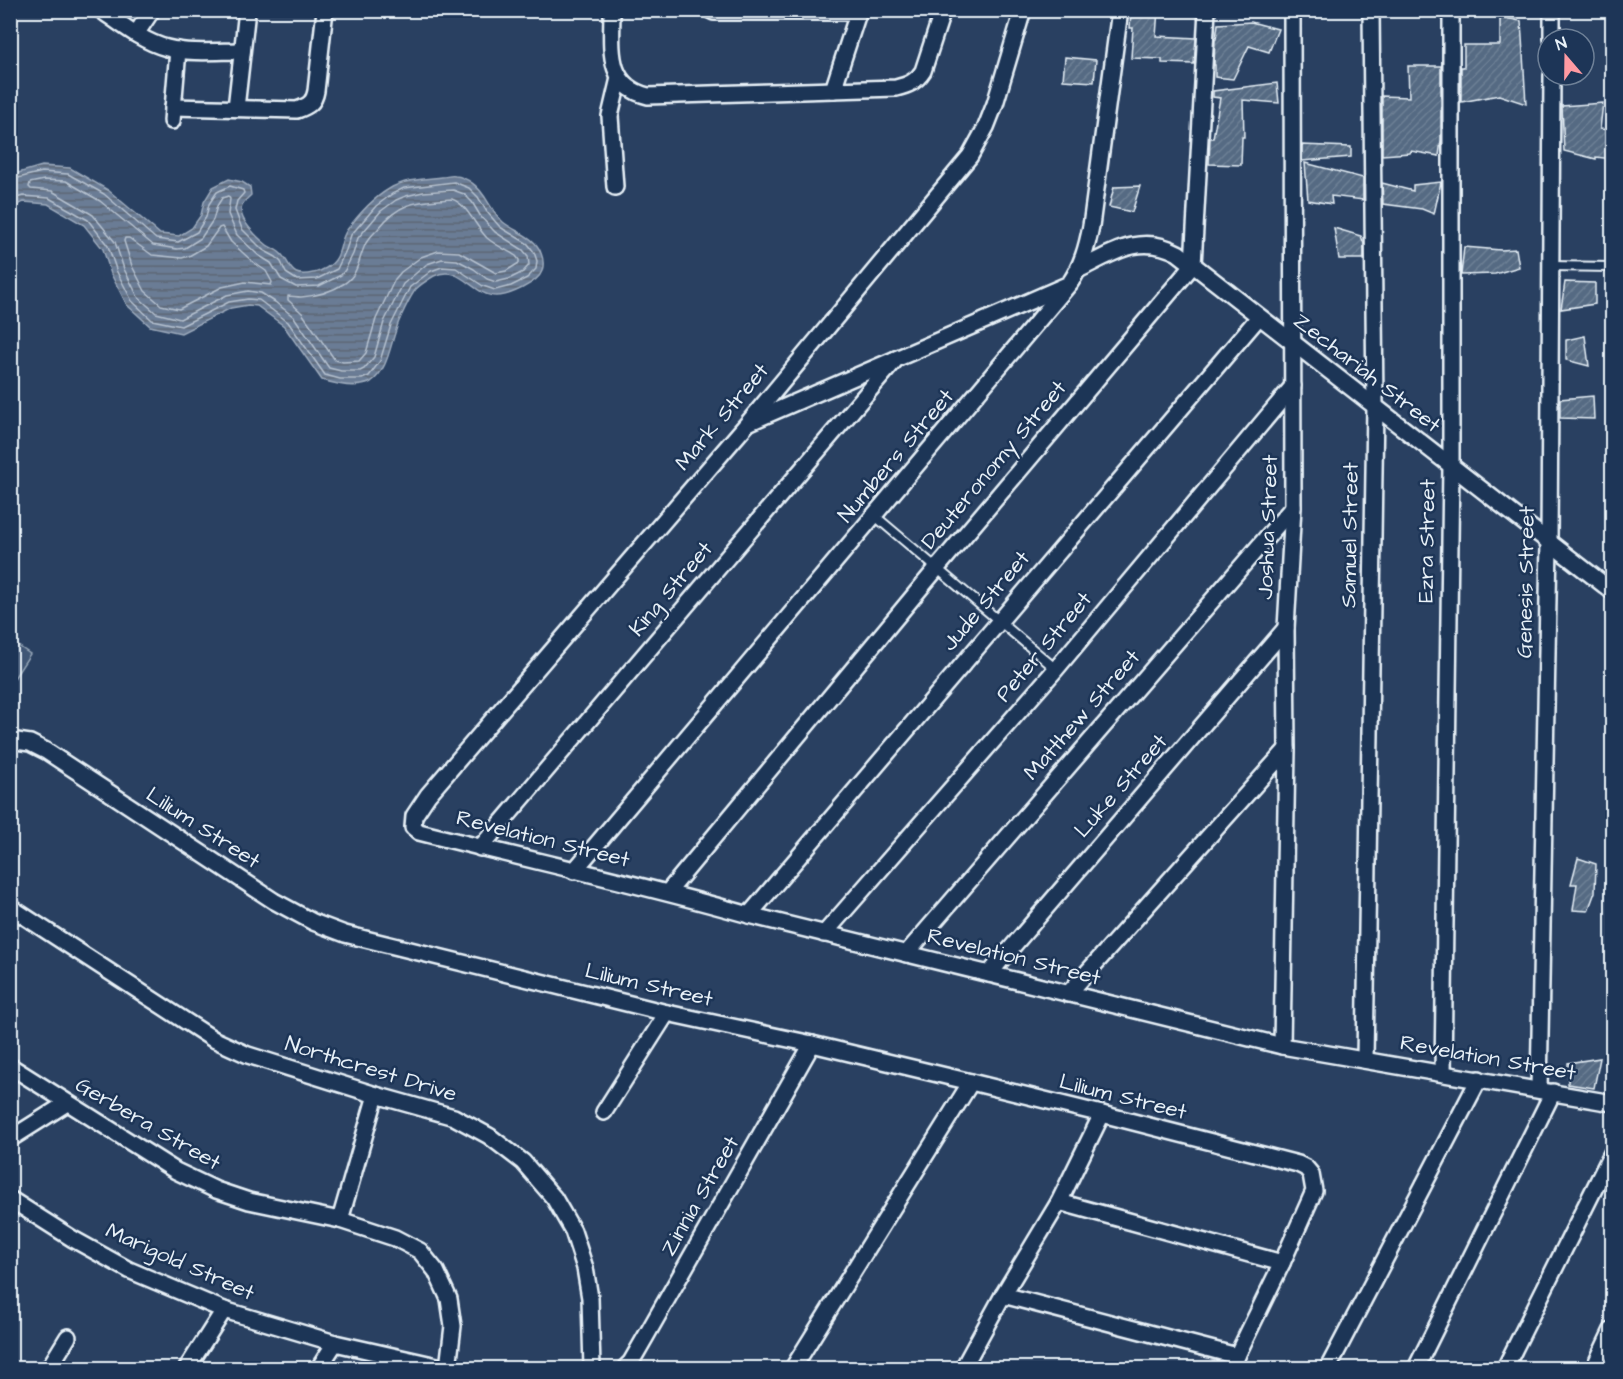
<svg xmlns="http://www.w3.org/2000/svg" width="1623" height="1379" font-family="'Architects Daughter',sans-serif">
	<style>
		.green { fill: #415774; stroke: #94a4b6; stroke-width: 1.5 }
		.water { fill: url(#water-rules); stroke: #9dabbd; stroke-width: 1.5 }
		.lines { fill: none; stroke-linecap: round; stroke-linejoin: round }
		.shore { stroke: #b6c2d0; stroke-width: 1.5 }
		.building { fill: url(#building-hatch); stroke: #e8f1f8; stroke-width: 1.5 }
		.lane-casing { stroke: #e8f1f8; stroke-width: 12 }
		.street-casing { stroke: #e8f1f8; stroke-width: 20 }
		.lane { stroke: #1d3557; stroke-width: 8 }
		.street { stroke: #1d3557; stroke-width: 15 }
		.labels { text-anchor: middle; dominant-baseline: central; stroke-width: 5; stroke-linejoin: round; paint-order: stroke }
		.street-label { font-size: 22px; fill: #e8f1f8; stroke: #1d3557 }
	</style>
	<defs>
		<pattern id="water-rules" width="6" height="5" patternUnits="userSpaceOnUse" patternTransform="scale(1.5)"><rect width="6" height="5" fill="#6b7c95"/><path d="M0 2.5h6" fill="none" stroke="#5a6573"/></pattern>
		<pattern id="building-hatch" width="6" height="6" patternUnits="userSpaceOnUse" patternTransform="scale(1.5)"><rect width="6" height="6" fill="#556a83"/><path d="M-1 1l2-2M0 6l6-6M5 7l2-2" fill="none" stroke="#6d8095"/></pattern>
	</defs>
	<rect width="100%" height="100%" fill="#294061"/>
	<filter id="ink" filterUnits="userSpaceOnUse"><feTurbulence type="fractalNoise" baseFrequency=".0167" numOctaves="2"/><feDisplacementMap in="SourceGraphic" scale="12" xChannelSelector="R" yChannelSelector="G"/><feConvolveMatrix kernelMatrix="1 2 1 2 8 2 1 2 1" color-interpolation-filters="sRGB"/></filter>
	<g filter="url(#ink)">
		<polygon class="green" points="11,641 30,654 11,683"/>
		<path class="water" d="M42,166l28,2 38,22 52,44 19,2 13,-8 9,-13 3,-13 9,-15 16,-8 13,3 8,5 1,8c-3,3 -7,6 -9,10 -6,13 16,33 25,40 4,3 8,4 12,7 14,11 8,27 34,21 4,0 9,-3 13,-5 17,-9 12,-25 21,-38 12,-16 25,-31 42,-41 16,-10 35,-10 53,-12 4,0 9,-2 13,-1 5,0 14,4 17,7 14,9 18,28 31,39 12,10 32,14 38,31 2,5 3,12 1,18 -4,12 -33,25 -46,25 -23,0 -36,-33 -62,-20 -5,3 -13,8 -18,13 -5,6 -18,32 -20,41 -6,17 -9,41 -25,52 -13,7 -36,2 -49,-2l-38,-54 -27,-20 -9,-1 -17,3 -50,25 -31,-7 -23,-21 -16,-31 -8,-25 -19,-24 -36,-21 -24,-2 -13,5v-32z"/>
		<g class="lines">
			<g class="shore">
				<polyline points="10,180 42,172 68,174 104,194 156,239 178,242 197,232 206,217 209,204 217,192 230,186 243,190 244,193 237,201 235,210 242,229 263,250 276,257 281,262 286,273 297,280 317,279 337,269 346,250 351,235 376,206 392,194 404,188 454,182 469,188 478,197 487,212 500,227 528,244 534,252 537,261 536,269 527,278 511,286 495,290 483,286 456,268 442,267 431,271 410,287 391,325 380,361 369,376 362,379 340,379 325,375 288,322 259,300 248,299 229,302 181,326 152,320 132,301 117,272 108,246 88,220 49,198 23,196 10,200"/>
				<polygon points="44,180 66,181 100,201 153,245 177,249 185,248 201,238 213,220 217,206 222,198 228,196 230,199 228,214 237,235 258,255 271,263 281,279 296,287 319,286 341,275 345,270 353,254 358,238 381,211 396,200 406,196 423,192 453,190 464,194 472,202 481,217 495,232 523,250 528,256 529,265 523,272 509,279 496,282 487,279 474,269 457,260 442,259 427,264 403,284 384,322 374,357 364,369 360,371 341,371 329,368 294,317 275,302 261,293 248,291 227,295 180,319 156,313 138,297 124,269 115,242 93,215 52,191 31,189 29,187 30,183"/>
				<path d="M452,199c15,5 23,27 35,39 8,7 20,12 29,18l3,4v3l-13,8 -10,2 -37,-21 -21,-1 -17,6 -20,15 -6,7 -19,40 -10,34 -7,8 -16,1 -8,-2 -33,-47 -14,-13v-4c4,0 9,1 13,1 17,-1 30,-5 44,-14 14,-9 14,-27 21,-40 3,-5 8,-10 12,-14 23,-29 40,-27 74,-30z"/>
				<polygon points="222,227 231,242 253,262 266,271 272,282 271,285 245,282 222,287 179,309 161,305 145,291 132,266 124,241 125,238 129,238 152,255 182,258 189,256 206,246 219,228"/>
			</g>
		</g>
		<g class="building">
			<polygon points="1131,10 1158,10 1156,36 1196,38 1194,64 1162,63 1162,59 1131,58 1133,28 1130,28"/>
			<polygon points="1500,17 1521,21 1526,104 1499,95 1461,102 1461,67 1464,67 1464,45 1500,45"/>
			<polygon points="1251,22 1278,29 1269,52 1249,46 1233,79 1215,77 1215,65 1214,65 1215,39 1216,39 1218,24"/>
			<polygon points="1065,57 1096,60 1094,82 1063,80"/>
			<polygon points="1408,66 1441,66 1441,140 1439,156 1411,151 1410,153 1382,155 1382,96 1409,97"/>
			<polygon points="1277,83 1279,103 1243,100 1244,137 1242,137 1241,165 1209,164 1210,138 1213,138 1220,98 1213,97 1213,91"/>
			<polygon points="1603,103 1600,129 1612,130 1612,159 1596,157 1596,159 1564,151 1562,106"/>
			<polygon points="1302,145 1351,147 1351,157 1302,161"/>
			<polygon points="1305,163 1363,178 1363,200 1331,196 1332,204 1308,200"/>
			<polygon points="1441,182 1434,214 1422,209 1383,204 1382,183 1413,191 1413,185"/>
			<polygon points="1140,186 1132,212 1109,207 1114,187"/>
			<polygon points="1334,228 1361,236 1364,244 1364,259 1339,259"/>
			<polygon points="1464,247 1501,250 1516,249 1519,267 1495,274 1461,275"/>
			<polygon points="1565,282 1595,283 1595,304 1561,309"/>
			<polygon points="1585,336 1589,366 1566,360 1566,340"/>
			<polygon points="1593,396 1594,419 1560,418 1560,399"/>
			<polygon points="1578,858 1596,864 1595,892 1588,911 1573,910 1577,884 1571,884"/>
			<polygon points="1600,1058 1594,1088 1568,1084 1568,1063"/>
		</g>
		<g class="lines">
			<g class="lane-casing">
				<g id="lane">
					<polyline points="1550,266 1612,267"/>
					<polyline points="875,516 1056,669"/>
				</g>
			</g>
			<g class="street-casing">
				<g id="street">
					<path d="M101,10c20,14 42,32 66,38 23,6 51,3 75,3"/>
					<path d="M612,10c0,36 -7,76 36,86l248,-8c12,-3 20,-6 27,-17l20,-61"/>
					<polyline points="710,10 714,12 858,12"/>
					<path d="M1023,10l-28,94 -9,23 -16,29 -222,267 -320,372 -14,21 -1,11 6,5c110,28 221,52 330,83l533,131 330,57"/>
					<polyline points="136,34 152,10"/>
					<polyline points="1552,39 1552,10"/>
					<polyline points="833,90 859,10"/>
					<path d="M173,107l124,3c11,-4 17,-7 19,-19l9,-81"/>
					<polyline points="236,108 247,10"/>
					<polyline points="172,121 178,50"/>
					<polyline points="615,187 610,116 619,78"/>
					<path d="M1080,269c34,-17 61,-36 98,-16l434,338"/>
					<polyline points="750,422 1067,285"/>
					<polyline points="10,740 30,743 46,751 274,901 313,922 345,934 667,1013 812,1044 971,1082 1102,1114 1298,1164 1306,1168 1311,1174 1314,1191 1282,1263 1231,1368"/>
					<polyline points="480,848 896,359"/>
					<path d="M574,871l496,-588c12,-18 17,-36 21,-57l29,-216"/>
					<polyline points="668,892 937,568 1193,265 1207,10"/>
					<polyline points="10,907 213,1039 248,1055 376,1095 454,1117 489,1136 523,1162 554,1198 573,1231 585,1268 590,1298 592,1368"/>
					<polyline points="749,915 1259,317"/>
					<polyline points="824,934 1056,669 1293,386"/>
					<polyline points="906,954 1293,507"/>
					<polyline points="989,974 1286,628"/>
					<polyline points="1068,994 1287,749"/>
					<polyline points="1282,1046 1287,749 1286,628 1293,507 1292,10"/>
					<polyline points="1365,1060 1375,407 1371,10"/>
					<polyline points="10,1066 176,1171 216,1190 249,1201 340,1220 395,1238 420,1251 436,1271 449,1299 453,1326 448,1368"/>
					<polyline points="1443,1073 1451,466 1451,10"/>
					<polyline points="1539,1090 1549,543 1552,75"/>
					<polyline points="604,1112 667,1013"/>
					<polyline points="10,1139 67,1103"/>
					<polyline points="10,1199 73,1239 129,1270 224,1310 335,1343 446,1368"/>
					<polyline points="1059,1202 1282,1263"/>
					<polyline points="340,1220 376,1095"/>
					<polyline points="1003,1295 1237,1356"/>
					<polyline points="49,1368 68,1337"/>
					<polyline points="187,1368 224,1310"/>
					<polyline points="319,1368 335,1343"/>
					<polyline points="625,1368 631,1362 646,1336 812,1044"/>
					<polyline points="793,1368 971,1082"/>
					<polyline points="963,1368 1003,1295 1059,1202 1102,1114"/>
					<polyline points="1328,1368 1479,1079"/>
					<polyline points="1416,1368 1553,1092"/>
					<polyline points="1505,1368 1612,1153"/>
					<polyline points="1594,1368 1612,1330"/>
				</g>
			</g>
			<use href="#lane" class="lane"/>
			<use href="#street" class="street"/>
		</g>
	</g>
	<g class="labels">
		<g class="street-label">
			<text transform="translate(1367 373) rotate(38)">Zechariah Street</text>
			<text transform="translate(722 417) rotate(-50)">Mark Street</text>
			<text transform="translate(896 456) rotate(-50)">Numbers Street</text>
			<text transform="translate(994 465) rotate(-50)">Deuteronomy Street</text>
			<text transform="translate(1268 527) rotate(-88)">Joshua Street</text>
			<text transform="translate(1350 535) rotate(-89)">Samuel Street</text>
			<text transform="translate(1427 541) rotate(-89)">Ezra Street</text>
			<text transform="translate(1526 582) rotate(-89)">Genesis Street</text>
			<text transform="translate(671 589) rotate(-50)">King Street</text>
			<text transform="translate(986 601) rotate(-50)">Jude Street</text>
			<text transform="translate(1044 647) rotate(-50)">Peter Street</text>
			<text transform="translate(1082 715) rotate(-49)">Matthew Street</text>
			<text transform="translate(1121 786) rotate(-49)">Luke Street</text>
			<text transform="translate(203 828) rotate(33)">Lilium Street</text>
			<text transform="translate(543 839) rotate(14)">Revelation Street</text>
			<text transform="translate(1014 957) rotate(14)">Revelation Street</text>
			<text transform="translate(649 985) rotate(13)">Lilium Street</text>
			<text transform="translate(1488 1058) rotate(10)">Revelation Street</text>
			<text transform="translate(371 1069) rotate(17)">Northcrest Drive</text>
			<text transform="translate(1123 1097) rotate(14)">Lilium Street</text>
			<text transform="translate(148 1124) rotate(30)">Gerbera Street</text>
			<text transform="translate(700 1196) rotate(-60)">Zinnia Street</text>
			<text transform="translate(180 1262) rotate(24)">Marigold Street</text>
		</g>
	</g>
	<rect width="1623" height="1379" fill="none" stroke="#1d3557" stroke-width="36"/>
	<rect x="18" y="18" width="1587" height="1343" fill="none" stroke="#e8f1f8" stroke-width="2" filter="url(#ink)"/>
	<g transform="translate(1566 57) rotate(340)"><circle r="28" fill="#1d3557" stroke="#6e8097" stroke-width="1.5"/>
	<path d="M0-4.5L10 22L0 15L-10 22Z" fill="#ff9aa2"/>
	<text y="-9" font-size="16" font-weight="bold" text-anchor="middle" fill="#e8f1f8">N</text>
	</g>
</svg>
